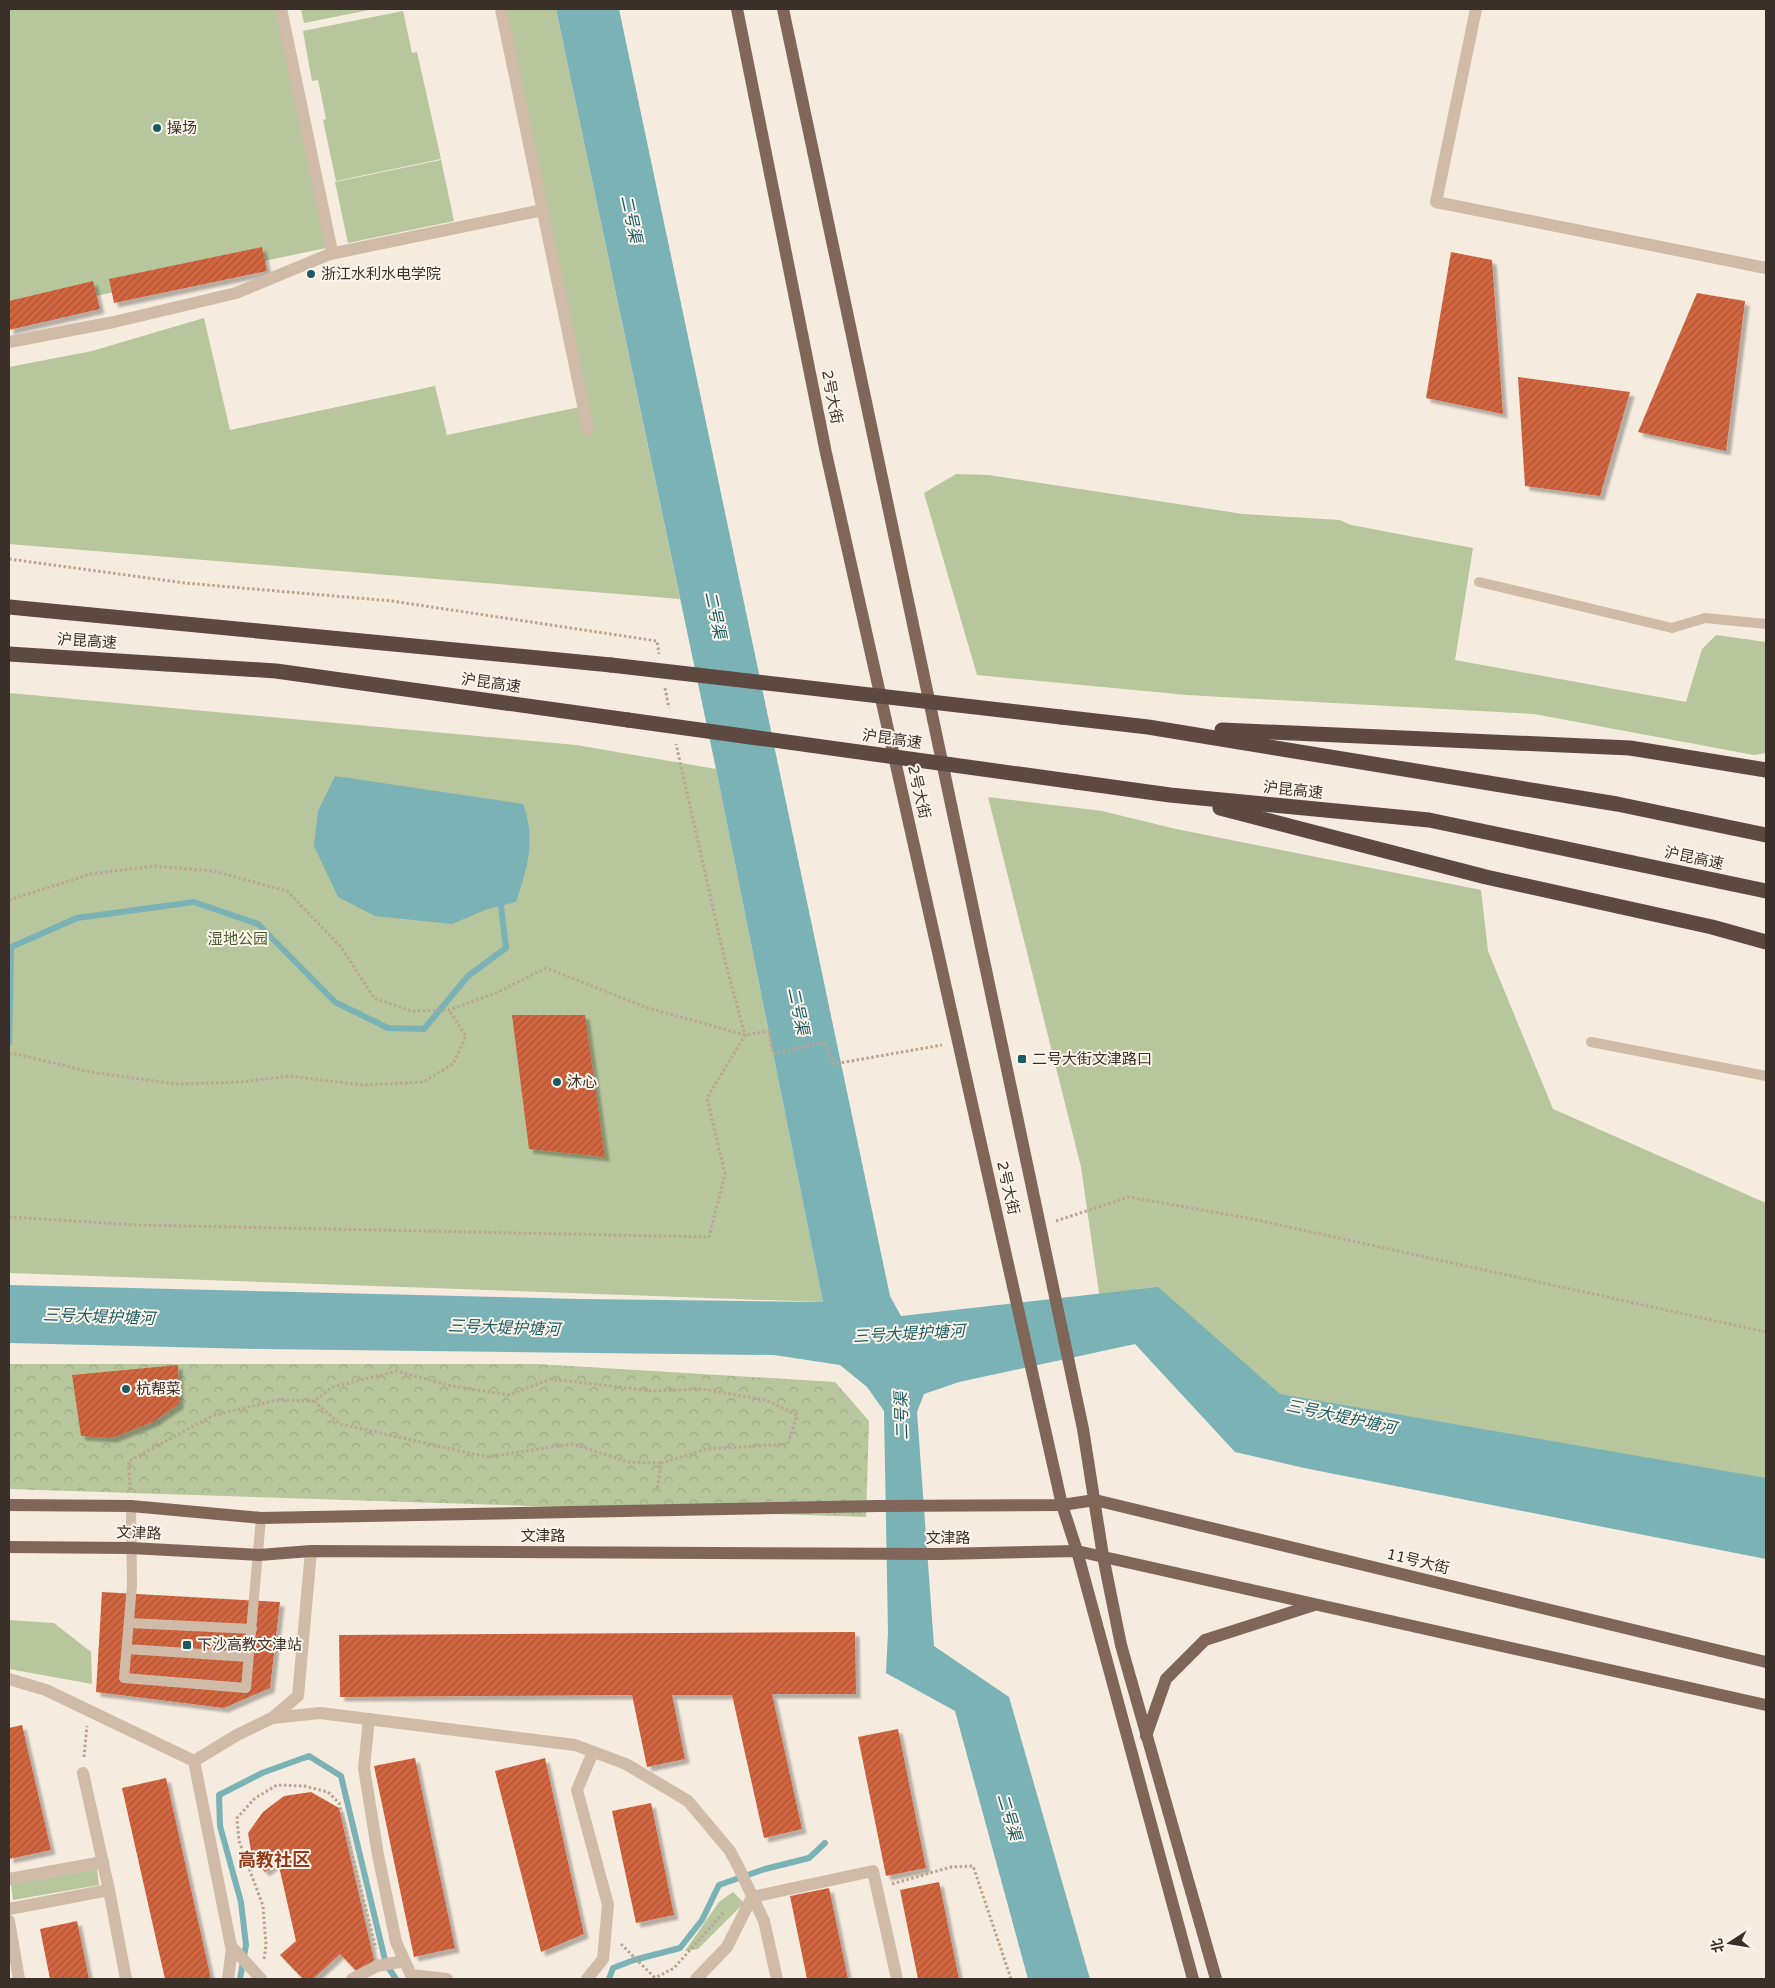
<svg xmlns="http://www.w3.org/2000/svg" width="1775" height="1988" font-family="'Varela Round','Noto Sans SC',sans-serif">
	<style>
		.green { fill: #b7c69c }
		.forest { fill: url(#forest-crowns) }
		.water { fill: #7ab2b6 }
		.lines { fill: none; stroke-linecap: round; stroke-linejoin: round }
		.stream { stroke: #7ab2b6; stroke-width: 6 }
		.building { fill: url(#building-hatch); filter: url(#shadow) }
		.path { stroke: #bba592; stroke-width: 3; stroke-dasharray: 2.5 2.5; stroke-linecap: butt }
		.lane { stroke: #cfbba8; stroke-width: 10 }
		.street { stroke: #cfbba8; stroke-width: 12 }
		.primary { stroke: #7f6659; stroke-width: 12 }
		.highway { stroke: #5d493f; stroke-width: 15 }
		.highway-bridge { stroke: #5d493f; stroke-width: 15 }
		.poi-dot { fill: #1a5b62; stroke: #fcf5ec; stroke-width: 2 }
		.labels { text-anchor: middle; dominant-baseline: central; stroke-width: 4; stroke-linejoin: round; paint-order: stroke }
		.poi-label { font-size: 15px; fill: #3b2f29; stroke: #fcf5ec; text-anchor: start }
		.street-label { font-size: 15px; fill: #3b2f29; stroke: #fcf5ec }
		.park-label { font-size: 15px; fill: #495d2a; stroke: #fcf5ec }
		.water-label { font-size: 16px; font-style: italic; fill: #1a5b62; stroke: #fcf5ec }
		.quarter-label { font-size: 18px; font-weight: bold; fill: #933919; stroke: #fcf5ec }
	</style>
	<defs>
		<pattern id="forest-crowns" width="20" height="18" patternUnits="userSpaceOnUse" patternTransform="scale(1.25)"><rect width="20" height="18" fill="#b7c69c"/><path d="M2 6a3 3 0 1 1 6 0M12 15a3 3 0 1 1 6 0" fill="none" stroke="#9eaa86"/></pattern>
		<pattern id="building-hatch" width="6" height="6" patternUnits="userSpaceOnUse" patternTransform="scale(1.25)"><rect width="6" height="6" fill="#d26640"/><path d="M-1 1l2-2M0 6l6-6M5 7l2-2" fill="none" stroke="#ac5436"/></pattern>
		<filter id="shadow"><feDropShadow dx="4.5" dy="4.5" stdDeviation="1" flood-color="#0004"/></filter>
	</defs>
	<rect width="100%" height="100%" fill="#f5ebde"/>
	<g class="green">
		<polygon points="9,9 281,9 331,247 9,314"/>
		<polygon points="301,9 374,9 304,23"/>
		<polygon points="503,9 556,9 680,599 9,544 9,367 92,351 204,318 230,430 435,386 447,435 584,406"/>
		<polygon points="403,11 412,53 417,52 441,159 336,181 323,120 326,119 318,80 312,81 303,31"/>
		<polygon points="441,160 454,221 348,243 335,182"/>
		<polygon points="956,474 988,475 1243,514 1340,520 1351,525 1473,548 1455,660 1686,702 1702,649 1716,635 1766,642 1766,753 1754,755 1534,714 1187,695 977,675 924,493"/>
		<polygon points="9,693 576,745 716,769 823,1302 9,1273"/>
		<polygon points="988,797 1102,811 1176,829 1481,890 1488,951 1553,1109 1766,1203 1766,1517 1261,1436 1101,1307 1081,1167"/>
		<polygon points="9,1620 54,1623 91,1652 92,1684 9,1669"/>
		<polygon points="97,1869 99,1885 13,1900 11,1884"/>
		<polygon points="733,1892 744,1903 698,1949 685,1951 719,1902"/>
	</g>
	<polygon class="forest" points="9,1364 537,1364 835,1382 869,1421 866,1517 9,1489"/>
	<g class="water">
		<polygon points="556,9 619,9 890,1296 901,1316 1158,1287 1280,1394 1766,1478 1766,1559 1304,1468 1235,1452 1135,1344 959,1382 924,1394 917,1412 934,1646 1009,1697 1090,1979 1028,1979 955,1711 886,1673 888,1632 884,1411 867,1387 840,1365 774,1355 260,1349 9,1343 9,1285 580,1299 823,1302 716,769"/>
		<path d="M335,776l188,28c13,36 5,62 -7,98l-31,8 -33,14 -77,-8 -37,-19 -24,-51 4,-35z"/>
	</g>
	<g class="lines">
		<g class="stream">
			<polyline points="9,948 77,918 194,902 258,924 335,1002 388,1028 424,1029 468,976 506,948 501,906"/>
			<polyline points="9,1043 11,949"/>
			<polyline points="240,1979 246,1945 241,1902 220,1826 219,1795 262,1773 309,1756 341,1776 386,1964 396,1979"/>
			<polyline points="609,1979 613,1968 634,1960 680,1948 702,1920 719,1885 765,1869 809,1858 825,1843"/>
		</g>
	</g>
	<g class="building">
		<polygon points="262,247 267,271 114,303 109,279"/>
		<polygon points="1451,252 1492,260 1503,414 1426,398"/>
		<polygon points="93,281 100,309 9,330 9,301"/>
		<polygon points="1697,293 1745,301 1726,451 1638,432"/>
		<polygon points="1518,377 1630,392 1600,496 1525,486"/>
		<polygon points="512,1015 585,1015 605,1157 529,1149"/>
		<polygon points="178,1365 179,1404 153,1422 112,1438 81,1436 72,1375"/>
		<polygon points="102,1592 280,1602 270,1688 224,1708 96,1692"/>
		<polygon points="855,1632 856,1694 772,1694 802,1829 764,1838 732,1695 672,1695 685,1759 647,1767 632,1695 340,1697 339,1635"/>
		<polygon points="22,1725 51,1850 9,1859 9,1728"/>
		<polygon points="898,1729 926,1868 886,1876 858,1737"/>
		<polygon points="415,1758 455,1948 414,1957 374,1766"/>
		<polygon points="545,1758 584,1934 541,1952 495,1771"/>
		<polygon points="166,1778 211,1979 165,1979 122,1788"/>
		<polygon points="311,1792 339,1808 374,1960 359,1974 340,1954 313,1979 303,1979 280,1955 296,1941 278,1862 265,1872 252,1857 248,1833 263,1812 284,1796"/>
		<polygon points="651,1803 674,1915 636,1923 612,1811"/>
		<polygon points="939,1882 959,1979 918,1979 900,1890"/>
		<polygon points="829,1888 848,1979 807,1979 790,1896"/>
		<polygon points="77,1921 89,1979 50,1979 40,1929"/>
	</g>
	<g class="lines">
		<g class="path">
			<polyline points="9,559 185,583 392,601 657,641 659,654"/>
			<polyline points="665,688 669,708"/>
			<polyline points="9,900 91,874 153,866 213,871 287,891 341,947 374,998 411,1011 449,1010 496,993 546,968 648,1008 745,1035 769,1031 773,1054 825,1042 834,1064 942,1045"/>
			<polyline points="9,1054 16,1054 91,1072 176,1084 242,1082 289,1076 363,1085 423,1082 453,1064 466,1036 449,1010"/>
			<polyline points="9,1217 138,1225 709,1237 725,1174 707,1098 745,1035 725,961 676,744"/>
			<polyline points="1056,1221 1129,1197 1248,1218 1766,1332"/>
			<polyline points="314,1401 340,1424 487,1457 573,1444 628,1462 661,1463"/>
			<polyline points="130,1490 129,1461 212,1416 277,1400 314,1401 333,1387 397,1371 447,1385 508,1395 551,1379 652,1391 702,1389 766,1400 797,1415 788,1444 707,1449 661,1463 657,1491"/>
			<polyline points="84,1757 87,1726"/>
			<polyline points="892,1884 951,1867 973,1866 1011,1979"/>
			<polyline points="621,1944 655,1978"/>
			<polyline points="264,1959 266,1945 263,1906 239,1841 237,1818 255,1798 277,1785 304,1786 328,1792 339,1803 376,1949"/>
			<polyline points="653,1979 674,1968 724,1912"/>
		</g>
		<g class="lane">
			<polyline points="1479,582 1672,628 1705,618 1766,624"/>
			<polyline points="1591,1042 1766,1076"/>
			<polyline points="131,1506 132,1585 124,1678 246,1688 261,1518"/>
			<polyline points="129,1623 252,1629"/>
			<polyline points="127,1649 248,1657"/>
		</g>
		<g class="street">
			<polyline points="281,9 331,247"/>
			<polyline points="501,9 588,429"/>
			<polyline points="1476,9 1436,202 1766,268"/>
			<polyline points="9,342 114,322 236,293 330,254 543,210"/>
			<polyline points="9,1679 46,1690 194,1761 237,1735 272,1718 320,1713 575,1745 626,1764 688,1801 730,1851 737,1864 764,1921 777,1979"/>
			<polyline points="272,1718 298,1696 311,1551"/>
			<polyline points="369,1719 364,1768 378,1855 396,1942 411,1975 447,1979"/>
			<polyline points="194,1761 231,1946 261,1979"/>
			<polyline points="83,1773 109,1890 126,1979"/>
			<polyline points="9,1879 103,1862"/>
			<polyline points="9,1909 109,1890"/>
			<polyline points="9,1921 19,1979"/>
			<polyline points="228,1979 232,1948"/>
			<polyline points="352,1979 377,1966 404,1961"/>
			<polyline points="587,1979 603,1959 608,1905 577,1790 593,1752"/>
			<polyline points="696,1979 727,1947 752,1897 873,1871 897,1979"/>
		</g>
		<g class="primary">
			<polyline points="737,9 826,453 1062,1505 1077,1551 1193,1979"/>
			<polyline points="783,9 1083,1429 1103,1556 1121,1645 1216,1979"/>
			<polyline points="9,1505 131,1506 261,1518 878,1506 1062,1505 1095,1500 1766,1662"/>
			<polyline points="9,1547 131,1548 259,1555 311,1551 940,1554 1077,1551 1766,1705"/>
			<polyline points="1146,1736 1166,1679 1205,1640 1314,1605"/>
		</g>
		<g class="highway">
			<polyline points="9,607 611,665"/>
			<polyline points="9,654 276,671 628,720"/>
			<polyline points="1061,717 1148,727 1617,804 1766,835"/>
			<polyline points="1222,730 1630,748 1766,770"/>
			<polyline points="1076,782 1170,795 1429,820 1766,891"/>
			<polyline points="1220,808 1486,877 1712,927 1766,942"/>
		</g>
		<g class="highway-bridge">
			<polyline points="611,665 1061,717"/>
			<polyline points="628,720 1076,782"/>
		</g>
	</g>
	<g class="poi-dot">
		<circle cx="157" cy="128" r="5"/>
		<circle cx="311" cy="274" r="5"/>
		<rect x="1017" y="1054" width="10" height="10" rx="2.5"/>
		<circle cx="557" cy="1082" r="5"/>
		<circle cx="126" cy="1389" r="5"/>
		<rect x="182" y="1640" width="10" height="10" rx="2.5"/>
	</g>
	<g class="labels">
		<g class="poi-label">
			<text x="167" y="128">操场</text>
			<text x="321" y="274">浙江水利水电学院</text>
			<text x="1032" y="1059">二号大街文津路口</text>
			<text x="567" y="1082">沐心</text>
			<text x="136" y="1389">杭帮菜</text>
			<text x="197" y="1645">下沙高教文津站</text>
		</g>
		<g class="street-label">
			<text transform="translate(832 397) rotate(79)">2号大街</text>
			<text transform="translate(87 641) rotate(4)">沪昆高速</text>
			<text transform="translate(491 683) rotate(8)">沪昆高速</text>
			<text transform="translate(892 739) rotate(8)">沪昆高速</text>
			<text transform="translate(1293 790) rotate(6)">沪昆高速</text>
			<text transform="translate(919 792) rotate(77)">2号大街</text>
			<text transform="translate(1694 858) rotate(12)">沪昆高速</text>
			<text transform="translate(1008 1188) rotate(77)">2号大街</text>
			<text transform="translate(139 1533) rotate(2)">文津路</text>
			<text x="543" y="1536">文津路</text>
			<text x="948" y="1538">文津路</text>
			<text transform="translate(1418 1561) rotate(14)">11号大街</text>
		</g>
		<g class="park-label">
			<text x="238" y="939">湿地公园</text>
		</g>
		<g class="water-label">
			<text transform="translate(631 219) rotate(78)">二号渠</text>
			<text transform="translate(715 615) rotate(78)">二号渠</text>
			<text transform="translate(798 1011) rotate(78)">二号渠</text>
			<text transform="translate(99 1317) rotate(2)">三号大堤护塘河</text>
			<text transform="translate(504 1328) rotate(2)">三号大堤护塘河</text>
			<text transform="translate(909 1334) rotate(-3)">三号大堤护塘河</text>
			<text transform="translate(902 1416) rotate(-92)">二号渠</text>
			<text transform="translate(1341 1417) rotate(12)">三号大堤护塘河</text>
			<text transform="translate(1009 1817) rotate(73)">二号渠</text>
		</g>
		<g class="quarter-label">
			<text x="274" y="1860">高教社区</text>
		</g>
	</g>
	<rect width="1775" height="1988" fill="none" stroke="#3b2f29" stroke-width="20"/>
	<g transform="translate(1730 1943) rotate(258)" stroke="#fcf5ec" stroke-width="4" paint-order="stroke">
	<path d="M0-4L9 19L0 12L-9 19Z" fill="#3b2f29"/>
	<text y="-8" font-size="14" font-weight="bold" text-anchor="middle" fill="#3b2f29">北</text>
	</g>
</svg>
